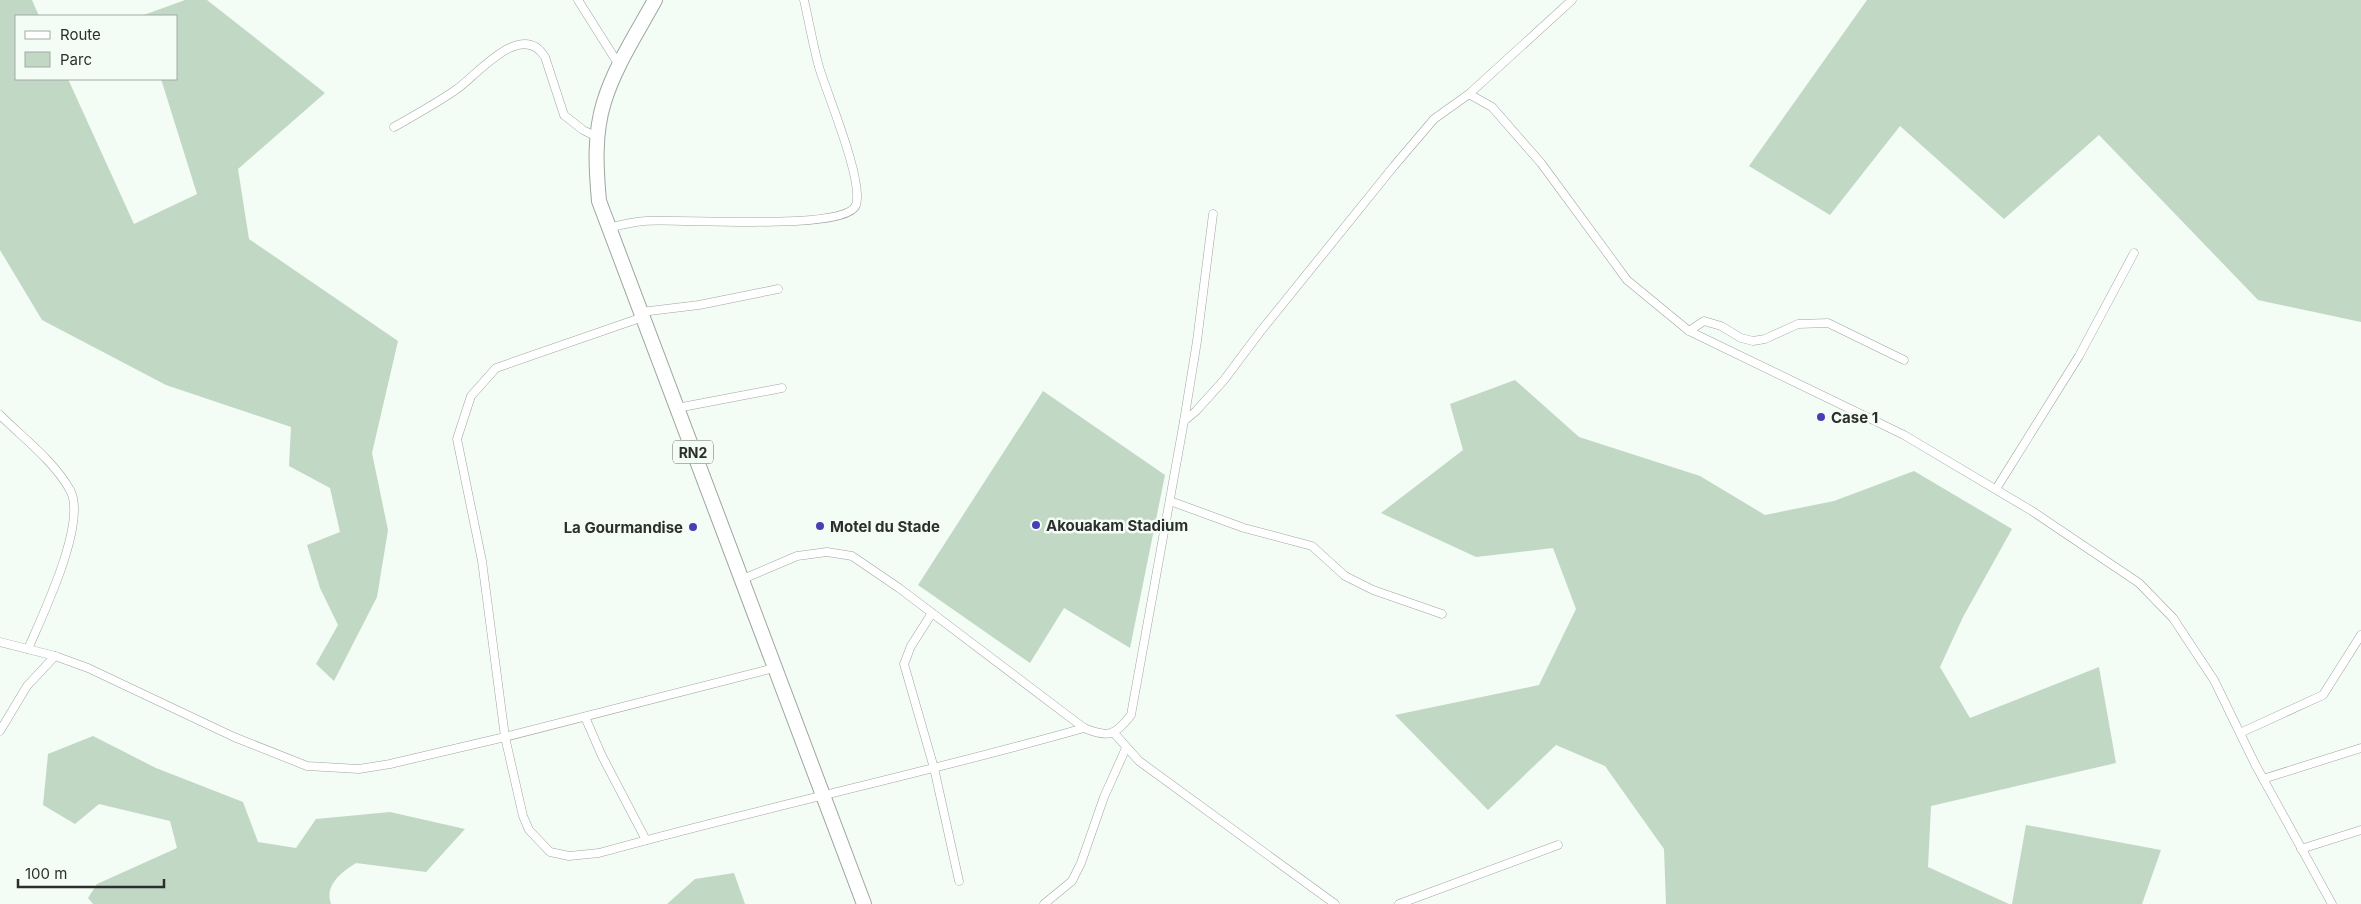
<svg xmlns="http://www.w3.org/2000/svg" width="2361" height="904" font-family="Inter,sans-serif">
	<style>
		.green { fill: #c1d8c5 }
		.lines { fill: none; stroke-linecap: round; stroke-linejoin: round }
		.street-casing { stroke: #9ea69f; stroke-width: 9 }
		.highway-casing { stroke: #9ea69f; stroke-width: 16 }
		.street { stroke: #fff; stroke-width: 8 }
		.highway { stroke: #fff; stroke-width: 14 }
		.poi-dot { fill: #493fb5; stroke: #f3fcf5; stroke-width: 2 }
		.labels { text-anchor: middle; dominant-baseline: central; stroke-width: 5; stroke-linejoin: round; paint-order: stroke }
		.shield { fill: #f3fcf5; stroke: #686c69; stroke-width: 1 }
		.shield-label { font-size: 14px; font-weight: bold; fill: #2c2f2d }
		.poi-label { font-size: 15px; font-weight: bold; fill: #2c2f2d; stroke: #f3fcf5; text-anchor: start }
	</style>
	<rect width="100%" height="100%" fill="#f3fcf5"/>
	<g class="green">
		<polygon points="0,0 32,0 39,16 16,16 16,79 68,79 134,224 197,194 161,79 176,79 176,16 141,16 185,0 207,0 325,93 238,169 249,239 398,341 372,453 388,530 377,597 334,681 316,664 338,625 320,588 307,545 340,532 330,488 289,466 291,427 166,385 42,320 0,250"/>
		<polygon points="1867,0 2361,0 2361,322 2258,300 2099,135 2004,219 1900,126 1830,215 1749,166"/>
		<polygon points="1515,380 1579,437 1700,476 1765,515 1834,501 1914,471 2012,529 1963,617 1940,667 1970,718 2099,667 2116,763 1931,806 1928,867 2009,904 1666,904 1664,849 1605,766 1556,745 1488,810 1395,715 1539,685 1576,609 1553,548 1476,557 1381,513 1463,450 1450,404"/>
		<polygon points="1043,391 1165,475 1130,648 1064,608 1030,663 918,585"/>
		<path d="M93,736l63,32 87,34 15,40 38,6 20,-29 74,-7 75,17 -39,43 -70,-9c-14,9 -32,22 -25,41h-238l-5,-6 9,-14 80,-36 -7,-27 -71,-17 -24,20 -32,-19 5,-51z"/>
		<polygon points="2026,825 2161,850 2142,904 2012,904"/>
		<polygon points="734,873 745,904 667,904 695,879"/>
	</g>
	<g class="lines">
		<g class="street-casing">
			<g id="street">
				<polyline points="578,0 619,65"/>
				<polyline points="1469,94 1572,0"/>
				<path d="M394,127c21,-12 43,-24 63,-38 20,-14 65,-70 88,-32l19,58 19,15 14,7"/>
				<path d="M608,228c12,-3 24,-6 37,-7 30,-3 202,11 211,-16 8,-24 -29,-111 -37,-138 -6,-22 -10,-45 -15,-67"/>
				<polyline points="641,312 699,305 778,289"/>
				<path d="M643,317l-147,51 -25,28 -14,43 25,122 23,176 18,79 6,14 21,22 19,4 30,-3c161,-45 324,-79 485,-125"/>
				<polyline points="1689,331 1704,321 1721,326 1741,338 1753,341 1765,339 1798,324 1828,323 1904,360"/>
				<polyline points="677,408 782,388"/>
				<path d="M0,415c23,23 54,46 70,75 18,32 -28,126 -42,159"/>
				<polyline points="1184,421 1197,341 1213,214"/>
				<polyline points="1996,489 2079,356 2134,253"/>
				<polyline points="1170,501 1244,528 1312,546 1345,576 1373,590 1442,614"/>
				<path d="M743,579l54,-23 30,-4 25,4 47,32 185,140c24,10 31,8 47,-13l53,-294 12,-10 28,-31 36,-48 134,-166 40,-47 35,-25 23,13 49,56 86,117 62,51 215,104 128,76 107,72 34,35 41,62 41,84 77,140"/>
				<polyline points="932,613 911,646 904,664 934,768 959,881"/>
				<polyline points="0,642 55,656"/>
				<polyline points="585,717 602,756 646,840"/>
				<polyline points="0,731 27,686 55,656 88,668 234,737 307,766 359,769 390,764 505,737 774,668"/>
				<polyline points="1114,733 1139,761 1335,904"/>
				<polyline points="2240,733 2323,695 2361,635"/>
				<polyline points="2263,779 2361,748"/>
				<polyline points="2301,849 2361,830"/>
				<polyline points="1044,904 1072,881 1081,863 1104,797 1126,748"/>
				<polyline points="1399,904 1558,845"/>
			</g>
		</g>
		<g class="highway-casing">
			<path id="highway" d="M655,0c-18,33 -40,66 -51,102 -10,32 -8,66 -5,99l265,703"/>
		</g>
		<use href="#street" class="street"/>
		<use href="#highway" class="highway"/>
	</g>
	<g class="poi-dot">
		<circle cx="1821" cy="417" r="5"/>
		<circle cx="1036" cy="525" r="5"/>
		<circle cx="820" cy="526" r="5"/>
		<circle cx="693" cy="527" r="5"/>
	</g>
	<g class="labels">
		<rect class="shield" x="673" y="440.5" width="40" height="23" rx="4"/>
		<g class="shield-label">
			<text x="693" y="452">RN2</text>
		</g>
		<g class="poi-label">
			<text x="1831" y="417">Case 1</text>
			<text x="1046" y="525">Akouakam Stadium</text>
			<text x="830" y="526">Motel du Stade</text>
			<text x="683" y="527" text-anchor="end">La Gourmandise</text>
		</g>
	</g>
	<rect x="15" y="15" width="162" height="65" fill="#f3fcf5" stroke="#a3aaa5"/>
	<rect x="25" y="31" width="25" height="8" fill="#ffffff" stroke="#a3aaa5"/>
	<text x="60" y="40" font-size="15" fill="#2c2f2d">Route</text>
	<rect x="25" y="52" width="25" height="15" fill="#c1d8c5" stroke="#a3aaa5"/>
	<text x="60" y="65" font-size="15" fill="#2c2f2d">Parc</text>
	<path d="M18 879v8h146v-8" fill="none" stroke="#2c2f2d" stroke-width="2.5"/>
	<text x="25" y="879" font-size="15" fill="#2c2f2d" stroke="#f3fcf5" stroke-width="4" paint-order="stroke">100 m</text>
</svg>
